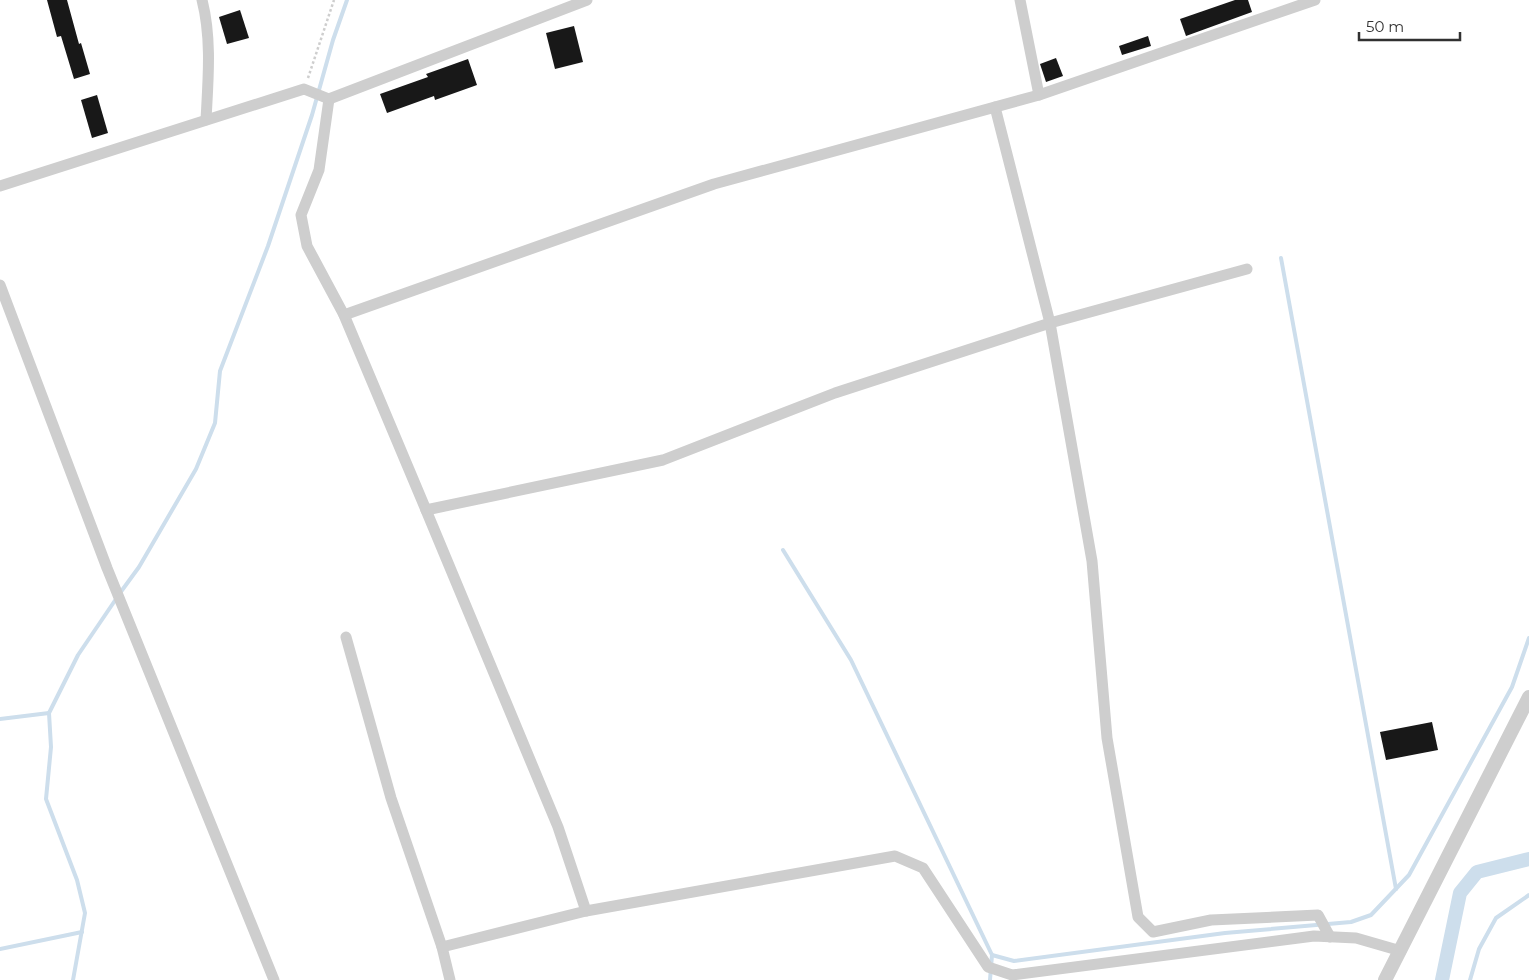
<svg xmlns="http://www.w3.org/2000/svg" width="1529" height="980" font-family="Montserrat,sans-serif">
	<style>
		.lines { fill: none; stroke-linecap: round; stroke-linejoin: round }
		.stream { stroke: #cddeec; stroke-width: 4 }
		.canal { stroke: #cddeec; stroke-width: 14 }
		.building { fill: #181818 }
		.path { stroke: #cecece; stroke-width: 2.5; stroke-dasharray: 2.5 2.5; stroke-linecap: butt }
		.minor { stroke: #cecece; stroke-width: 11 }
		.tertiary { stroke: #cecece; stroke-width: 14 }
	</style>
	<rect width="100%" height="100%" fill="#fff"/>
	<g class="lines">
		<g class="stream">
			<polyline points="1281,258 1396,889"/>
			<polyline points="783,550 851,660 992,955 990,980"/>
			<polyline points="120,593 139,567 196,469 215,423 220,371 268,246 312,115 333,40 347,0"/>
			<polyline points="0,719 49,713"/>
			<polyline points="0,949 82,932"/>
			<polyline points="992,955 1014,961 1225,933 1351,922 1371,915 1409,875 1512,687 1529,638"/>
			<polyline points="73,980 85,913 77,880 46,799 51,747 49,713 78,655 116,599"/>
			<polyline points="1470,980 1479,949 1496,918 1529,895"/>
		</g>
		<polyline class="canal" points="1442,980 1460,893 1477,872 1529,859"/>
	</g>
	<g class="building">
		<polygon points="47,0 67,0 79,44 81,43 90,74 74,79 61,36 57,37"/>
		<polygon points="1235,0 1248,0 1252,12 1186,36 1180,19"/>
		<polygon points="240,10 249,38 227,44 219,17"/>
		<polygon points="574,26 583,62 555,69 546,33"/>
		<polygon points="1148,36 1151,46 1122,55 1119,46"/>
		<polygon points="1056,58 1063,76 1046,82 1040,64"/>
		<polygon points="468,59 477,85 435,100 434,96 387,113 380,94 428,77 426,74"/>
		<polygon points="97,95 108,133 92,138 81,100"/>
		<polygon points="1432,722 1438,750 1386,760 1380,732"/>
	</g>
	<g class="lines">
		<polyline class="path" points="308,78 334,0"/>
		<g class="minor">
			<path d="M202,0c10,39 6,81 4,120"/>
			<polyline points="1020,0 1039,95"/>
			<polyline points="329,99 319,170 301,215 307,246 344,315 426,510 558,827 586,911"/>
			<polyline points="995,107 1050,323 1092,561 1107,738 1138,917 1153,932 1211,920 1318,915 1330,937"/>
			<polyline points="0,186 304,89 329,99 587,0"/>
			<polyline points="0,285 107,568 274,980"/>
			<polyline points="344,315 714,184 1039,95 1315,0"/>
			<polyline points="426,510 663,460 835,393 1050,323 1247,269"/>
			<polyline points="346,637 391,798 442,947 450,980"/>
			<polyline points="442,947 586,911 895,856 923,868 988,967 1012,975 1314,936 1356,938 1401,951"/>
		</g>
		<polyline class="tertiary" points="1385,980 1529,697"/>
	</g>
	<path d="M1359 32v8h101v-8" fill="none" stroke="#313131" stroke-width="2.5"/>
	<text x="1366" y="32" font-size="15" fill="#313131" stroke="#ffffff" stroke-width="4" paint-order="stroke">50 m</text>
</svg>
